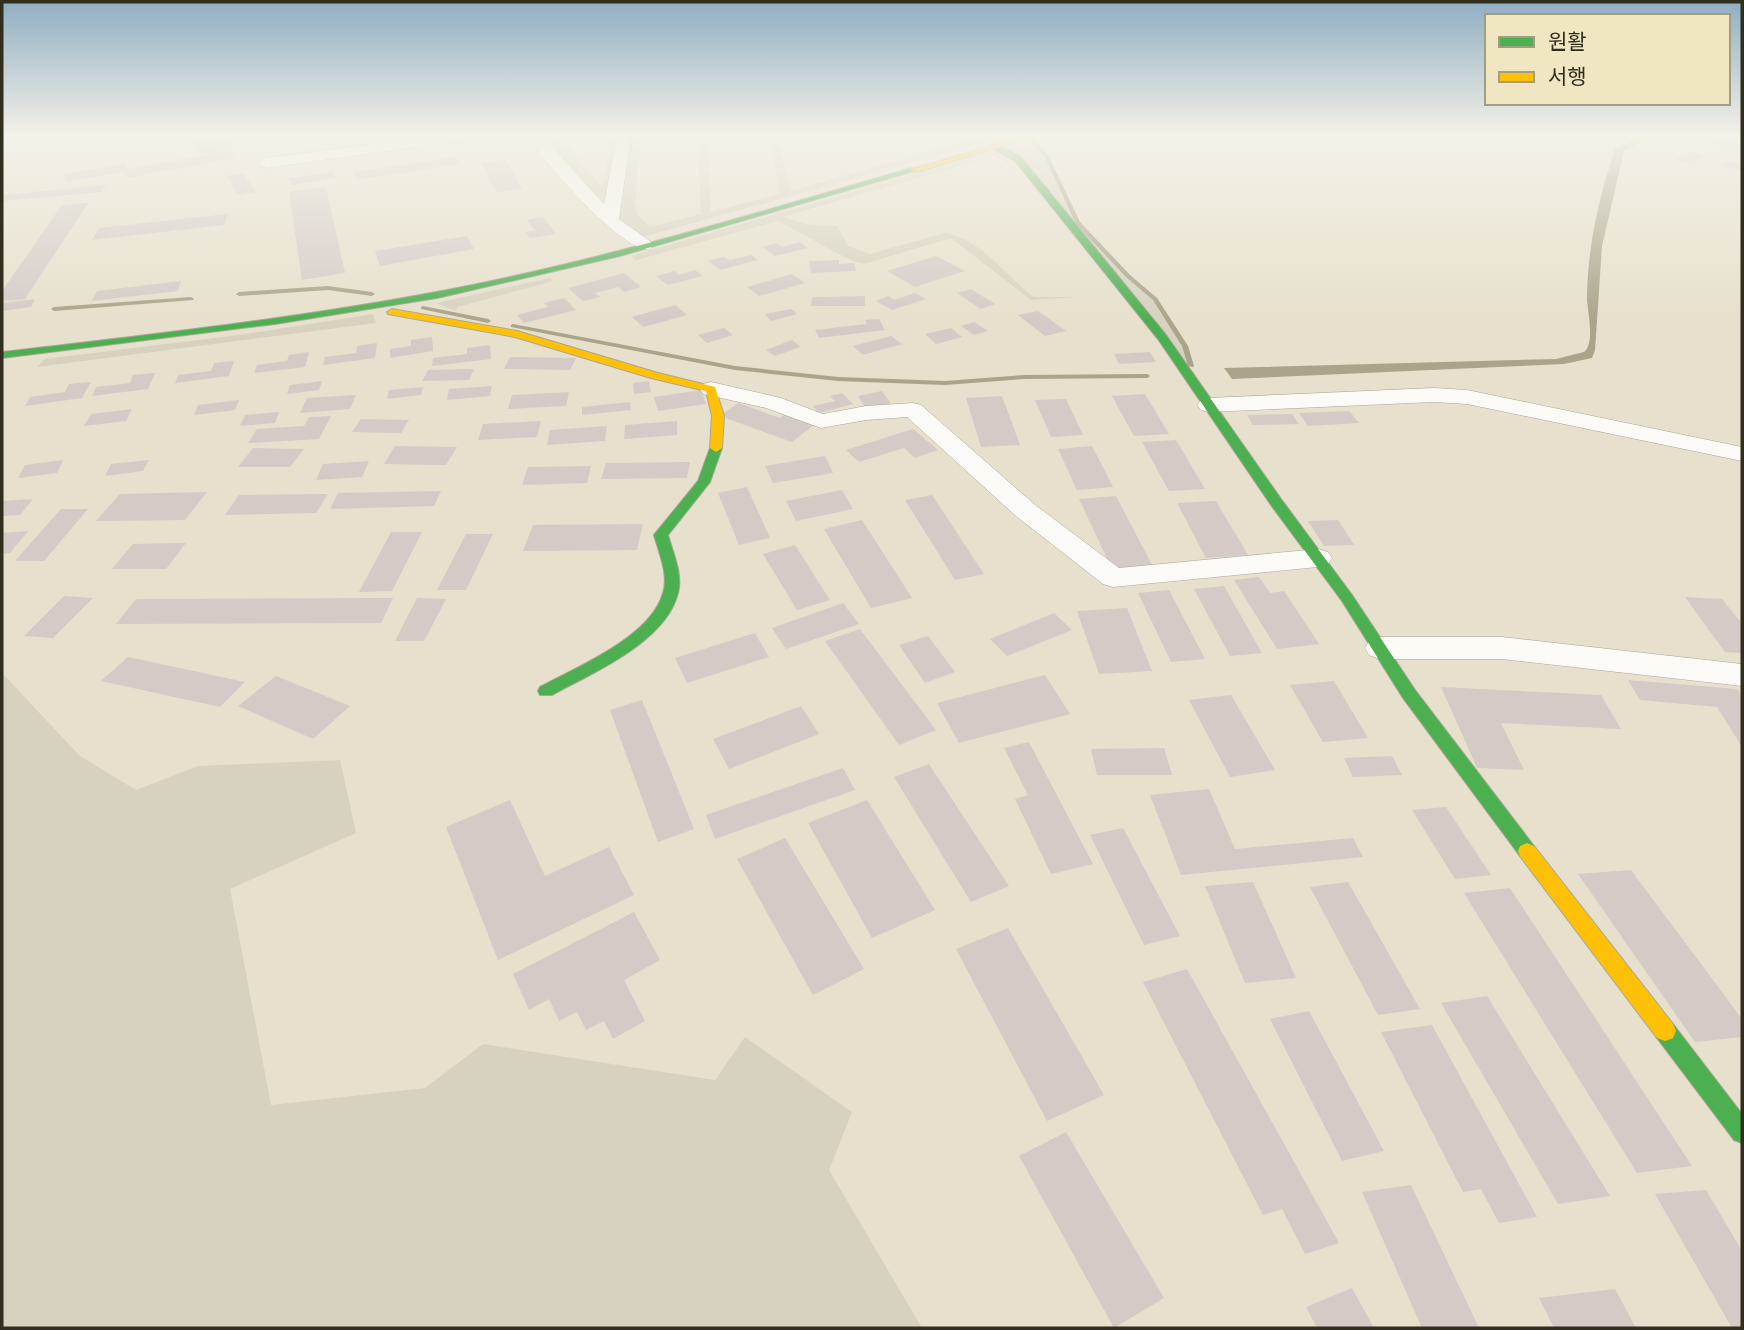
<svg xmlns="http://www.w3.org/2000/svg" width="1744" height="1330" font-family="'Varela Round','Noto Sans KR',sans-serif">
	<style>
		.green { fill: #d7d2bf }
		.water { fill: #aaa48a }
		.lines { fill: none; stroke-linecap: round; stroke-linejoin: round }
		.stream { fill: #aaa48a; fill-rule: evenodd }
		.building { fill: #d4cbc7 }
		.street-casing { stroke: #aaa697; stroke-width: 1 }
		.fast-casing { stroke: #aaa697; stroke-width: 2 }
		.slow-casing { stroke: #aaa697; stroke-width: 2 }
		.street { fill: #fbfaf7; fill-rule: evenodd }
		.fast { fill: #4caf50; fill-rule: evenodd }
		.slow { fill: #ffc107; fill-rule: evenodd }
	</style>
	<rect width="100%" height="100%" fill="#e6e0cc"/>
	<g class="green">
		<path d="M546,136h14l40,50 3,-1 9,-47 8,-2 -10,61 -4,3c-19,-4 -47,-48 -60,-64z"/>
		<polygon points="629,136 641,136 635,204 637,214 650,227 701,214 698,140 702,136 711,136 709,138 710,212 779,194 771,136 778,136 790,191 984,136 1008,136 646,236 637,234 620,222"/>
		<polygon points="1032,141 1046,157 1069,210 1127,276 1153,299 1169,321 1183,346 1188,364 1011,147"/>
		<path d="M993,151l16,10 12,14 -19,-16 -8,-3 -212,61 27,8 28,1 11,20 22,8 75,-21c38,7 59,42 89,64h46l-49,3 -80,-62 -87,26 -14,-4 -72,-39 -142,39 -5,-4z"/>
		<polygon points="550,278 553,281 457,307 456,311 436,303"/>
		<polygon points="373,314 376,323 37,367 45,359 239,335"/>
		<polygon points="2,673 80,756 136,790 198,766 340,760 356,833 230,889 271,1105 425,1088 483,1044 715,1080 745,1037 852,1112 829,1170 922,1328 2,1328"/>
	</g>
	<path class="water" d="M1641,136h12l-29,15 -22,95 -7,104 -3,8 -28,6 -332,15 -8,-11 332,-9 28,-7c11,-8 4,-39 3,-52 0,-51 12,-103 28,-151z"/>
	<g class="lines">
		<g class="stream">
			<polygon points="1031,140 1035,140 1049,157 1080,222 1130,275 1157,298 1188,346 1194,366 1193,367 1188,366 1182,346 1153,300 1126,277 1076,224 1045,157"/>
			<polygon points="328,286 372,292 375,294 372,296 328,290 239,296 236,294 239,292"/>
			<polygon points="191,297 194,299 193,300 54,311 51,309 54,307"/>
			<polygon points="423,306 488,319 491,321 488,323 421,309 421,307"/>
			<polygon points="513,324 735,366 838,377 945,381 1024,375 1147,374 1150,376 1147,378 1024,379 945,385 838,381 735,370 511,327 511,325"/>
		</g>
	</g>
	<g class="building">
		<polygon points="190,136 224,136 233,148 200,154"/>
		<polygon points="1690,136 1704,136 1714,138 1702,144 1683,139"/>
		<polygon points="1723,140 1742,144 1742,153 1711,145"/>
		<polygon points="230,151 235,158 127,178 124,172 66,182 64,174 125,164 127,169"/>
		<polygon points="1691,152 1707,156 1692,164 1676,159"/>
		<polygon points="456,157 460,164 357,180 354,172"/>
		<polygon points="506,160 522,189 496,192 481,163"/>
		<polygon points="1728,161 1742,164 1742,171 1719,165"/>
		<polygon points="334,172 336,178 291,185 290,178"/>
		<polygon points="243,173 256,192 238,195 227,176"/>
		<polygon points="106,185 101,192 2,201 4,195"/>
		<polygon points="326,187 345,273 302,280 289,192"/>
		<polygon points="88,203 25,299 2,301 2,291 62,205"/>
		<polygon points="228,214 224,225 92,240 99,228"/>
		<polygon points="543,217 556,234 530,238 526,232 535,231 527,220"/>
		<polygon points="467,236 474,249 380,266 375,251"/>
		<polygon points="800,242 808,248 775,256 762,247 777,243 782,247"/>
		<polygon points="751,255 758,260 720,270 708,261 724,257 730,260"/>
		<polygon points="936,256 965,271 915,287 887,271"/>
		<polygon points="839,260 839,264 854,263 856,271 811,273 809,261"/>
		<polygon points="695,270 703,276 668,285 656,276 675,271 679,275"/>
		<polygon points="624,273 641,287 624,292 618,287 595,293 600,297 583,301 568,288"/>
		<polygon points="792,274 805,283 759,296 747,287"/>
		<polygon points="181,281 178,291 92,301 97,291"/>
		<polygon points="971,289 995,304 981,309 957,293"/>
		<polygon points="915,293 926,299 892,310 876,301 889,296 894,300"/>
		<polygon points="865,296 865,306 811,306 812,297"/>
		<polygon points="564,298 576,310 524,323 517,315 548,307 544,303"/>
		<polygon points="35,299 31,307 2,311 2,303"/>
		<polygon points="675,305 687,315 643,327 632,317"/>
		<polygon points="791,309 797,314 771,321 765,314"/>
		<polygon points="1038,311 1066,331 1045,336 1018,315"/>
		<polygon points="879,319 885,330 819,338 815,330 867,324 865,320"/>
		<polygon points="974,322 988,331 974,335 961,326"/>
		<polygon points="724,328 733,335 707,343 698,335"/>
		<polygon points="951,328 962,337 936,344 925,334"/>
		<polygon points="891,336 902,344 863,355 853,346"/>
		<polygon points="432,337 433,351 390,358 390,349 411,346 411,340"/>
		<polygon points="792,340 801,347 775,356 766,350"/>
		<polygon points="377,343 375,358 323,365 325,357 356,353 357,346"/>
		<polygon points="490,345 491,359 432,366 433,358 467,354 467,348"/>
		<polygon points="309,352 305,367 254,373 257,365 287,361 289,355"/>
		<polygon points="1150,352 1156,362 1119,364 1114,354"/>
		<polygon points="510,357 576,358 570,370 504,369"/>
		<polygon points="234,361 229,376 175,383 178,375 211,371 214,363"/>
		<polygon points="474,369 469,380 422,381 428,370"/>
		<polygon points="155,373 148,389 92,396 96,387 130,383 133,375"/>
		<polygon points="322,381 319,390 287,394 290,385"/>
		<polygon points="649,381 651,392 634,394 633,383"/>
		<polygon points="91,382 82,398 25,406 30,397 65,392 69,384"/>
		<polygon points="492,386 490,396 447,400 449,389"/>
		<polygon points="423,387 421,395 387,399 389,390"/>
		<polygon points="701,390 706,404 658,411 654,397"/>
		<polygon points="882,391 891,404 866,409 858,396"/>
		<polygon points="569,392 566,406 508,409 512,395"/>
		<polygon points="842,393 853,404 819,413 813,406 835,401 830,396"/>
		<polygon points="1145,394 1169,434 1134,436 1112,396"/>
		<polygon points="356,395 350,409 300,413 307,398"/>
		<polygon points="1002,396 1020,445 981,447 966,398"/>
		<polygon points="1066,399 1083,435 1051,437 1035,400"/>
		<polygon points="239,400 235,410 194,415 198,405"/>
		<polygon points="630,402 631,410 582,415 582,407"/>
		<polygon points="738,403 780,418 785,414 814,425 792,442 720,416"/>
		<polygon points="132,409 126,421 84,426 91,414"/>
		<polygon points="1349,411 1359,423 1308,426 1299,413"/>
		<polygon points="279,412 275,423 240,426 245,415"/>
		<polygon points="1292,414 1299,424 1253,425 1247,415"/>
		<polygon points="331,416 319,439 248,443 257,429 304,426 309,417"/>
		<polygon points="361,419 409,420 401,433 352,432"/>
		<polygon points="541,421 537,437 478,440 483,424"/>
		<polygon points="677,421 677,435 624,439 625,425"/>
		<polygon points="607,426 605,441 547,445 550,430"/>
		<polygon points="913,429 938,450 915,458 904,448 859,462 846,450"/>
		<polygon points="1176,440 1205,489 1169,491 1142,442"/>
		<polygon points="395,446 457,447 446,465 384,464"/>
		<polygon points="1092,446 1113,487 1077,490 1058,449"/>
		<polygon points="253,448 304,449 290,467 238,467"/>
		<polygon points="825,456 833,473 773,483 765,466"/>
		<polygon points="63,460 57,473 18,478 25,465"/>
		<polygon points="149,460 143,471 105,476 111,464"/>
		<polygon points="369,461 362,477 316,480 323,464"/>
		<polygon points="690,462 687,478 601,479 606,463"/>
		<polygon points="591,466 587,483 522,485 528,467"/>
		<polygon points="747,487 770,538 739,545 718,493"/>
		<polygon points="842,490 853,509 796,521 786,501"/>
		<polygon points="441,491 434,506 330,509 338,493"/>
		<polygon points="207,492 185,520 96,521 120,494"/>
		<polygon points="328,494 316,513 225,515 239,495"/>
		<polygon points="932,495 984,574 955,580 905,500"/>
		<polygon points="1116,496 1152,565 1112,569 1079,499"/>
		<polygon points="33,499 20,515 2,516 2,501"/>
		<polygon points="1216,501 1248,555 1206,558 1177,503"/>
		<polygon points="61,509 88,509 44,561 15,561"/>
		<polygon points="862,520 912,598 871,608 824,529"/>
		<polygon points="1338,520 1354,545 1324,546 1308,521"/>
		<polygon points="643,524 637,550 523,551 533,525"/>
		<polygon points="28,531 10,553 2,554 2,533"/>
		<polygon points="391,532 422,532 392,591 359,592"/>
		<polygon points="466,534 493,534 466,590 437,590"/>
		<polygon points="186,543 166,569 112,569 133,544"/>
		<polygon points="795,545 830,600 797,610 763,554"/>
		<polygon points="1259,577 1270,593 1284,591 1319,644 1277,649 1234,580"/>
		<polygon points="1224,586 1262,653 1230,656 1194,589"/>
		<polygon points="1169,590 1205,659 1171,662 1138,593"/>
		<polygon points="64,596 93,598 53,638 24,636"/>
		<polygon points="1685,597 1722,599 1742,624 1742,653 1725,652"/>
		<polygon points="393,598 381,623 116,624 136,599"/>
		<polygon points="417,598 446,599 424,641 395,641"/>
		<polygon points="843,603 859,624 786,649 772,628"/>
		<polygon points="1127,608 1152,671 1099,674 1077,611"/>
		<polygon points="1054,613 1072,630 1007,656 990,639"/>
		<polygon points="860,629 936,730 899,745 825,641"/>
		<polygon points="755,633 769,657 687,683 675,658"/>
		<polygon points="928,636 955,672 925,683 899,645"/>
		<polygon points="128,657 245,682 220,707 101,681"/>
		<polygon points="1045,675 1070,714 959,743 937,703"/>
		<polygon points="276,676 350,706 313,739 238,706"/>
		<polygon points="1628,680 1737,689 1742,697 1742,747 1717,707 1640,700"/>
		<polygon points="1334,681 1368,738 1323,742 1290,685"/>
		<polygon points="1441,687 1601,695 1621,729 1501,723 1524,770 1477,768"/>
		<polygon points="1231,695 1275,770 1230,777 1189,700"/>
		<polygon points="642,700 694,829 658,842 610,710"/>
		<polygon points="801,706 819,734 729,769 713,739"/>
		<polygon points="1029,742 1093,864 1051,874 1015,799 1028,795 1004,748"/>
		<polygon points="1164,748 1172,775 1097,775 1091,749"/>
		<polygon points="1392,756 1402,775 1353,777 1344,758"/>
		<polygon points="929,764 1009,886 971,902 894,777"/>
		<polygon points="843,768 855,790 715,839 706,815"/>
		<polygon points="1209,789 1235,849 1353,838 1363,857 1181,875 1150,795"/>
		<polygon points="510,800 545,876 609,847 634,895 498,960 446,827"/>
		<polygon points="867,800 935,910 872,938 808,823"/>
		<polygon points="1446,807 1491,875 1455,879 1412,810"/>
		<polygon points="1123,828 1180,936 1144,945 1090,835"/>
		<polygon points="785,838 864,969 813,995 737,859"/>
		<polygon points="1631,870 1742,1019 1742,1037 1695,1042 1578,874"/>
		<polygon points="1253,882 1296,978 1245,983 1205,886"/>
		<polygon points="1348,882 1420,1009 1378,1015 1310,887"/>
		<polygon points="1510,888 1692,1166 1637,1173 1464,893"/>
		<polygon points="634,912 660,960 624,980 645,1021 613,1039 604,1021 586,1030 577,1012 559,1021 549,999 529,1010 513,974"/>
		<polygon points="1008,928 1104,1095 1047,1121 956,949"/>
		<polygon points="1187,969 1339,1243 1305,1254 1282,1209 1263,1215 1143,982"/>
		<polygon points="1487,996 1610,1196 1558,1204 1441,1003"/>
		<polygon points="1309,1011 1384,1151 1342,1161 1270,1019"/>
		<polygon points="1432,1025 1537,1217 1499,1223 1481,1189 1463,1192 1381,1032"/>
		<polygon points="1066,1132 1164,1298 1114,1328 1019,1156"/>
		<polygon points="1411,1185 1479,1328 1422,1328 1362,1192"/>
		<polygon points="1706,1190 1742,1251 1742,1328 1732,1328 1655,1194"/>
		<polygon points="1352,1288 1374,1328 1317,1328 1306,1307"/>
		<polygon points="1615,1289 1636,1328 1554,1328 1539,1298"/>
	</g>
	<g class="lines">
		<g class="street-casing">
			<g id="street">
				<polygon points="434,136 471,136 464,140 266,168 258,163 266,158"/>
				<path d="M527,136h15l62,68 13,-68h14l-12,83 31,22 3,4 -3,4c-26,6 -109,-90 -123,-113z"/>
				<polygon points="711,382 781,398 823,414 866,406 913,403 921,405 1034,504 1119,568 1318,549 1328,552 1332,558 1328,564 1318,567 1113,587 1103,584 1016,516 907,417 866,420 821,428 766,408 703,394 700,389 703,384"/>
				<polygon points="1434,388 1467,390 1742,447 1742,461 1467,404 1434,402 1209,412 1201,410 1197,405 1201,400 1209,398"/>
				<polygon points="1380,637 1502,637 1742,664 1742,686 1502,659 1380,659 1369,655 1365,648 1369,641"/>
			</g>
		</g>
		<g class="fast-casing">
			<g id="fast">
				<polygon points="991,144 997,144 1021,157 1166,335 1281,499 1352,595 1415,690 1534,846 1536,851 1534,856 1527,859 1520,856 1403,698 1342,601 1271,505 1158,339 1015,161 991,148"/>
				<path d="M911,168l7,2 -298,86 -183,42 -162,26 -273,34v-6c145,-17 291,-33 434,-60 161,-30 318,-78 475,-124z"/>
				<path d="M716,444l6,4 -12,34 -42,53c5,18 15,39 10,58 -12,49 -86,80 -126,102h-12l-2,-4 2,-4c37,-20 111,-50 123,-94 6,-18 -4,-40 -9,-58l44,-54 12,-33z"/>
				<polygon points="1665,1021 1673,1024 1742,1114 1742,1143 1734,1140 1657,1038 1654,1031 1657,1024"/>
			</g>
		</g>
		<g class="slow-casing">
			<g id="slow">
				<polygon points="1025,136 1036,136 917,172 910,170"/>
				<polygon points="392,309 517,331 658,373 715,387 724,416 722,448 716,452 710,448 712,416 706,391 651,378 515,337 388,314 387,312"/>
				<polygon points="1527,843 1534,846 1673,1024 1676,1031 1673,1038 1665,1041 1657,1038 1520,856 1518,851 1520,846"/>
			</g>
		</g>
		<use href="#street" class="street"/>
		<use href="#fast" class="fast"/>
		<use href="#slow" class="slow"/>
	</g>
	<linearGradient id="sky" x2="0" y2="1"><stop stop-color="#8faec2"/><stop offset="0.42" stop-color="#f4f1e8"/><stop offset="1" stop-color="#f4f1e8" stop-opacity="0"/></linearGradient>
	<rect width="1744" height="322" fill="url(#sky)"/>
	<rect width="1744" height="1330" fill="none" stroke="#312d1f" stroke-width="7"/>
	<rect x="1485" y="14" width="245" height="91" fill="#f0e6c2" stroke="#a49c81" stroke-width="2"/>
	<rect x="1499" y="37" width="35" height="10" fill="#4caf50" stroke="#a49c81" stroke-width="2"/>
	<text x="1548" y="49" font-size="21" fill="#312d1f">원활</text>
	<rect x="1499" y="72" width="35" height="10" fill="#ffc107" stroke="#a49c81" stroke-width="2"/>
	<text x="1548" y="84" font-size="21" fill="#312d1f">서행</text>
</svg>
